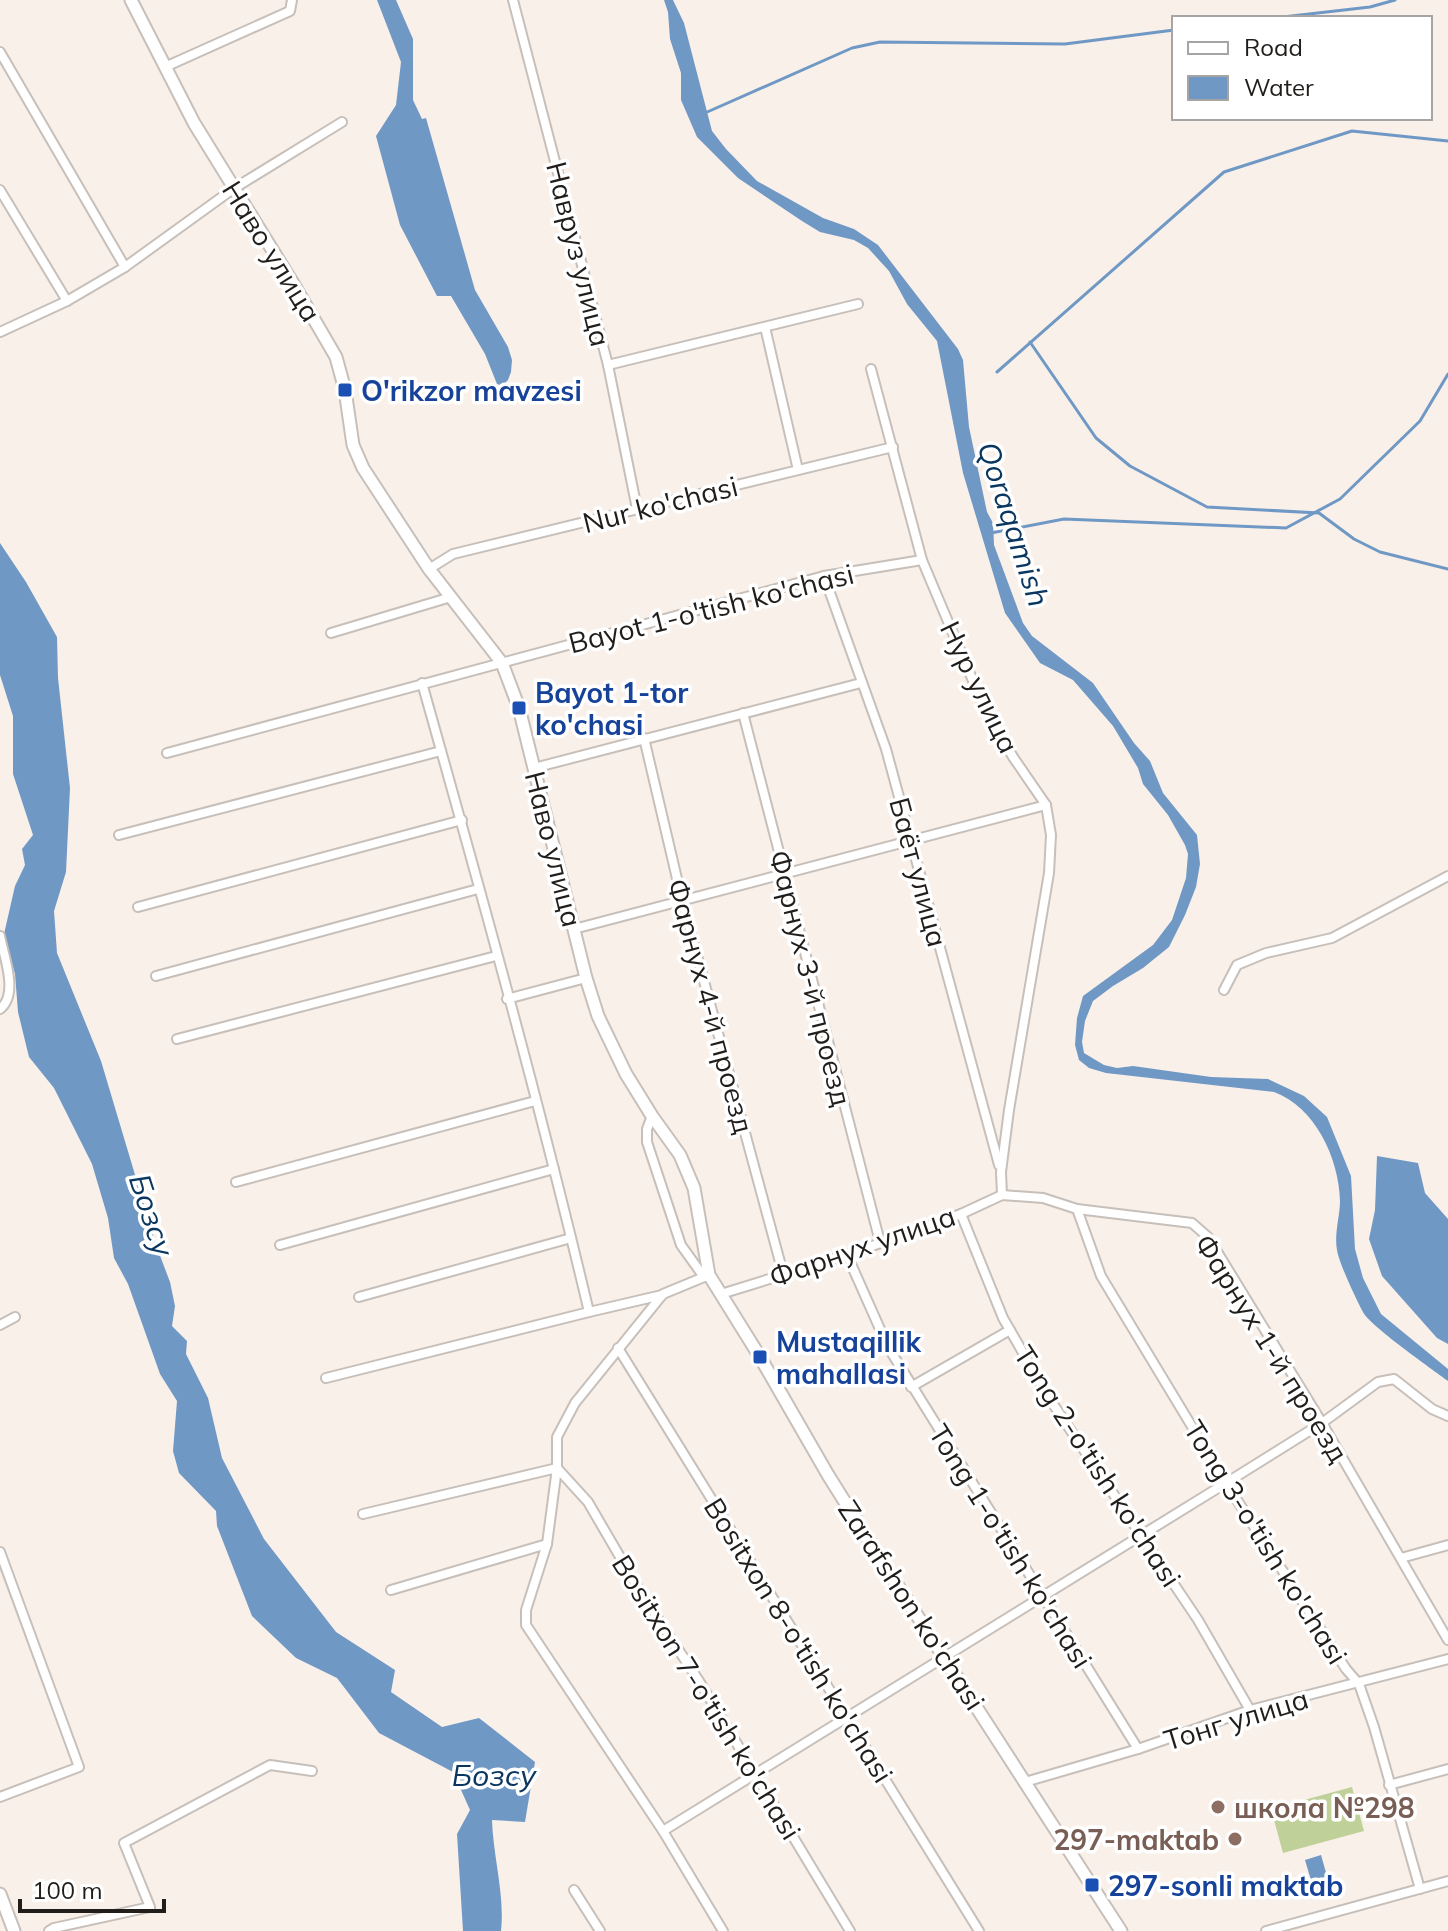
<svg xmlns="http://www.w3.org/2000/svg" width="1448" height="1931" font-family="Mulish,sans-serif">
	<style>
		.green { fill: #bfd198 }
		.water { fill: #7098c5 }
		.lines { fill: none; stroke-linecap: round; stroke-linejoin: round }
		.stream { stroke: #7098c5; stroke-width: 3 }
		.street-casing { stroke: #c7bfb9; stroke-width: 12 }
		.secondary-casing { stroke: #c7bfb9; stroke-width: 15 }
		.street { stroke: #fff; stroke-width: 8 }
		.secondary { stroke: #fff; stroke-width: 11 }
		.transit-dot { fill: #1a4fb4; stroke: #fff; stroke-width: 3 }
		.education-dot { fill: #8d6e63; stroke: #fff; stroke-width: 3 }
		.labels { text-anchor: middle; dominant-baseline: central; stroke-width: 7; stroke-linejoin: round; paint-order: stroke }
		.street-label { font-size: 28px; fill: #201d1b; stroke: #fff }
		.transit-label { font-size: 28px; font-weight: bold; fill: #164399; stroke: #fff; text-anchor: start }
		.education-label { font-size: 28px; font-weight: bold; fill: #785e54; stroke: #fff; text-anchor: start }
		.water-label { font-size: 30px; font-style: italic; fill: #0a3660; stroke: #fff }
	</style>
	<rect width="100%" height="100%" fill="#f9f0ea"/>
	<polygon class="green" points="1352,1787 1364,1831 1283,1853 1271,1809"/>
	<g class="water">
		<polygon points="377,0 396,0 413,39 413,100 422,119 426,118 475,290 508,347 512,360 511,372 508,380 502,386 497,384 485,354 451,296 437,296 400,225 376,136 396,105 401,62"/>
		<path d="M664,0h9l11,23 28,108 14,18 31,32 66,37 31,11 24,16 80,104 5,11 6,67 18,85 6,11 1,22 29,78 9,13 61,47 41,60 16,18 13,32 34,42 3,29 -4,23 -11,28 -16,32 -26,21 -30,18 -20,15 -8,20 -3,21 2,11 20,12 13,3 16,-2 78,11 57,2 36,17 23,21 24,59 4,73 8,29 18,36 67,55v12c-16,-12 -78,-55 -85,-69 -7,-13 -24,-49 -26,-62 -3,-16 3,-34 3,-49 -1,-43 -25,-94 -66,-109l-168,-19 -17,-5 -10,-8 -4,-15 2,-27 6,-22 70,-51 19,-25 14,-42 2,-24 -3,-9 -17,-30 -25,-31 -5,-16 -25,-42 -40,-46 -33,-17 -35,-50 -42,-140 -26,-132 -30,-37 -18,-33 -21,-23 -14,-8 -34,-8 -18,-11 -64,-43 -41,-41 -16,-37v-27l-11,-34 -2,-27z"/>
		<path d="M0,543l26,39 31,55 1,41 12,110 -4,84 -12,39 3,42 44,108 55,184 14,37 5,24 -3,20 15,15 -1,13 22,44 14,60 42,81 72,93 59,38 -4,22 51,35 37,-9 56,44 -10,60 -33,-2c1,36 13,75 9,111h-38l-6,-97 13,-24 -17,-38 -74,-39 -42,-55 -41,-20 -44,-42 -35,-90 -1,-15 -37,-38 -6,-22 4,-50 -17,-27 -32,-90 -14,-26 -6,-40 -16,-54 -38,-76 -25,-31 -11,-45 -3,-38 -11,-40 11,-48 10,-21 -3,-16 11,-14 -20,-61v-58l-13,-41z"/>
		<polygon points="1377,1156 1418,1163 1425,1193 1448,1219 1448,1344 1437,1338 1382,1276 1369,1239 1375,1210"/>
		<polygon points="1321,1855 1331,1890 1315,1894 1305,1860"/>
	</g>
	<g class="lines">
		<g class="stream">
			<polyline points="1274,18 1370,7 1395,0"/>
			<polyline points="705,113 852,48 880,42 1065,44 1174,30"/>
			<polyline points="1030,342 1096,438 1130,466 1207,507 1319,513 1354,539 1380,552 1448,569"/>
			<polyline points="997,372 1224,172 1352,131 1448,141"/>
			<polyline points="991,533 1064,519 1286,528 1340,499 1420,421 1448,374"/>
		</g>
		<g class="street-casing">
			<g id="street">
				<polyline points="513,0 608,365 637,509"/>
				<polyline points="0,52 125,267"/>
				<polyline points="165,67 290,11 292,0"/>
				<polyline points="0,190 67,301"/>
				<polyline points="765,327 798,470"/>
				<polyline points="0,332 67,301 125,267 233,189 342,122"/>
				<polyline points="608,365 858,304"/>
				<polyline points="871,369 922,560 984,707 1013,757 1046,805 1051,835 1049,873 1009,1110 1001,1172 1002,1195"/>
				<polyline points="429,569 453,554 893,447"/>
				<polyline points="824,576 886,749 999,1165"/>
				<polyline points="331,633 451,597"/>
				<path d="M422,683c59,209 117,418 167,629l73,-17"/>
				<polyline points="743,713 880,1242"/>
				<polyline points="644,738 682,900 783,1273"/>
				<polyline points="167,753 824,576 922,560"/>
				<polyline points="534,768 861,683"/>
				<polyline points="119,835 441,751"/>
				<polyline points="138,907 462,820"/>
				<polyline points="574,929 1046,805"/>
				<path d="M0,936c4,21 19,58 0,73"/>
				<polyline points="156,976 478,889"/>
				<polyline points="1224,990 1237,965 1266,953 1332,938 1448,876"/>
				<polyline points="507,999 586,978"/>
				<polyline points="177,1039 496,956"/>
				<polyline points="652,1116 647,1129 647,1142 681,1245 704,1277"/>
				<polyline points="236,1182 535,1101"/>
				<polyline points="1077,1209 1101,1276 1226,1483 1346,1669 1359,1684 1374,1727 1420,1889"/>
				<polyline points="961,1214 1003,1318 1049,1398 1198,1620 1250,1710"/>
				<polyline points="280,1245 554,1169"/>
				<polyline points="847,1255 888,1347 1138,1749"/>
				<polyline points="709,1275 663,1294 575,1403 557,1437 557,1468 547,1544 526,1610 526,1625 663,1831 723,1931"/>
				<polyline points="721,1294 847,1255 961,1214 1002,1195 1043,1198 1077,1209 1192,1223 1208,1237 1322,1423 1448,1640"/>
				<polyline points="359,1297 571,1238"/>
				<polyline points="0,1325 15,1317"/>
				<polyline points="618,1348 979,1931"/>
				<polyline points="326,1378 589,1312"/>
				<polyline points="911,1387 1010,1330"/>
				<polyline points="363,1514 557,1468 588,1502 641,1593 699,1681 850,1931"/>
				<polyline points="0,1552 79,1767 0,1797"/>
				<polyline points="1401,1558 1448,1545"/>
				<polyline points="391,1590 547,1544"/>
				<polyline points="1025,1782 1138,1749 1250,1710 1448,1659"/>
				<polyline points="1389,1785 1448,1769"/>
				<polyline points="663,1831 1226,1483 1322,1423 1378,1382 1394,1379 1432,1409 1448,1416"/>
				<polyline points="574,1890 600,1931"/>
				<polyline points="49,1931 54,1928 150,1907 124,1843 270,1765 312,1771"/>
				<polyline points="1266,1931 1448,1881"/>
			</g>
		</g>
		<g class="secondary-casing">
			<g id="secondary">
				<polyline points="131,0 194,123 294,285 336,357 345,390 353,445 363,468 429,569 502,663 519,708 586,978 598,1016 626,1074 652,1116 680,1155 694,1188 709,1275 760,1357 828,1475 887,1569 1121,1931"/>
				<polyline points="0,1894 14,1931"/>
			</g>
		</g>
		<use href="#street" class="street"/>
		<use href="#secondary" class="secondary"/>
	</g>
	<g class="transit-dot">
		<rect x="337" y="382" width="16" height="16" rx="4"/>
		<rect x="511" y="700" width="16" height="16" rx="4"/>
		<rect x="752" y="1349" width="16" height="16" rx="4"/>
		<rect x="1084" y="1877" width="16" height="16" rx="4"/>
	</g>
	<g class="education-dot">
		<circle cx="1218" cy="1807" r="8"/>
		<circle cx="1235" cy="1839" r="8"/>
	</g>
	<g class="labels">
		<g class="street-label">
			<text transform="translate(272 251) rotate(58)">Наво улица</text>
			<text transform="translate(579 254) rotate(76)">Навруз улица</text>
			<text transform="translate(660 504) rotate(-14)">Nur ko'chasi</text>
			<text transform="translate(711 608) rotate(-14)">Bayot 1-o'tish ko'chasi</text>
			<text transform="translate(980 687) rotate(64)">Нур улица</text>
			<text transform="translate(554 849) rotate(76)">Наво улица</text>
			<text transform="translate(919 872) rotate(75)">Баёт улица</text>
			<text transform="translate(811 978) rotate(76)">Фарнух 3-й проезд</text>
			<text transform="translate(711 1006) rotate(75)">Фарнух 4-й проезд</text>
			<text transform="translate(862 1246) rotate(-19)">Фарнух улица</text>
			<text transform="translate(1272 1348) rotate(58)">Фарнух 1-й проезд</text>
			<text transform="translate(1098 1466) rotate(57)">Tong 2-o'tish ko'chasi</text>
			<text transform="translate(1266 1542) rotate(58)">Tong 3-o'tish ko'chasi</text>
			<text transform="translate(1011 1546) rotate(58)">Tong 1-o'tish ko'chasi</text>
			<text transform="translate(912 1605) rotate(57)">Zarafshon ko'chasi</text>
			<text transform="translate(799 1640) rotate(58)">Bositxon 8-o'tish ko'chasi</text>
			<text transform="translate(707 1697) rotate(58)">Bositxon 7-o'tish ko'chasi</text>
			<text transform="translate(1236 1719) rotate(-17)">Тонг улица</text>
		</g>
		<g class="transit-label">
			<text x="361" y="390">O'rikzor mavzesi</text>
			<text x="535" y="692">Bayot 1-tor<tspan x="535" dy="32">ko'chasi</tspan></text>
			<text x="776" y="1341">Mustaqillik<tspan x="776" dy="32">mahallasi</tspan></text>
			<text x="1108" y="1885">297-sonli maktab</text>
		</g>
		<g class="education-label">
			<text x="1234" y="1807">школа №298</text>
			<text x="1219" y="1839" text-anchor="end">297-maktab</text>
		</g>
		<g class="water-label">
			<text transform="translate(1014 524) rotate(72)">Qoraqamish</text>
			<text transform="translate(152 1215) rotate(72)">Бозсу</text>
			<text x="494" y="1775">Бозсу</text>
		</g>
	</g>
	<rect x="1172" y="16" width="260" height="104" fill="#ffffff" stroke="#a6a5a4" stroke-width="2"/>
	<rect x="1188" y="42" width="40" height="12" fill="#ffffff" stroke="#a6a5a4" stroke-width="2"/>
	<text x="1244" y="56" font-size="24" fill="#201d1b">Road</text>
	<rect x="1188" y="76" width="40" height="24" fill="#7098c5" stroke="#a6a5a4" stroke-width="2"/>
	<text x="1244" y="96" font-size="24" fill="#201d1b">Water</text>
	<path d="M20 1899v12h144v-12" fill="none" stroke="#201d1b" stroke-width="4"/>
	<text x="32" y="1899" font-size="24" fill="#201d1b" stroke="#ffffff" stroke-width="6" paint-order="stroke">100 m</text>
</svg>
